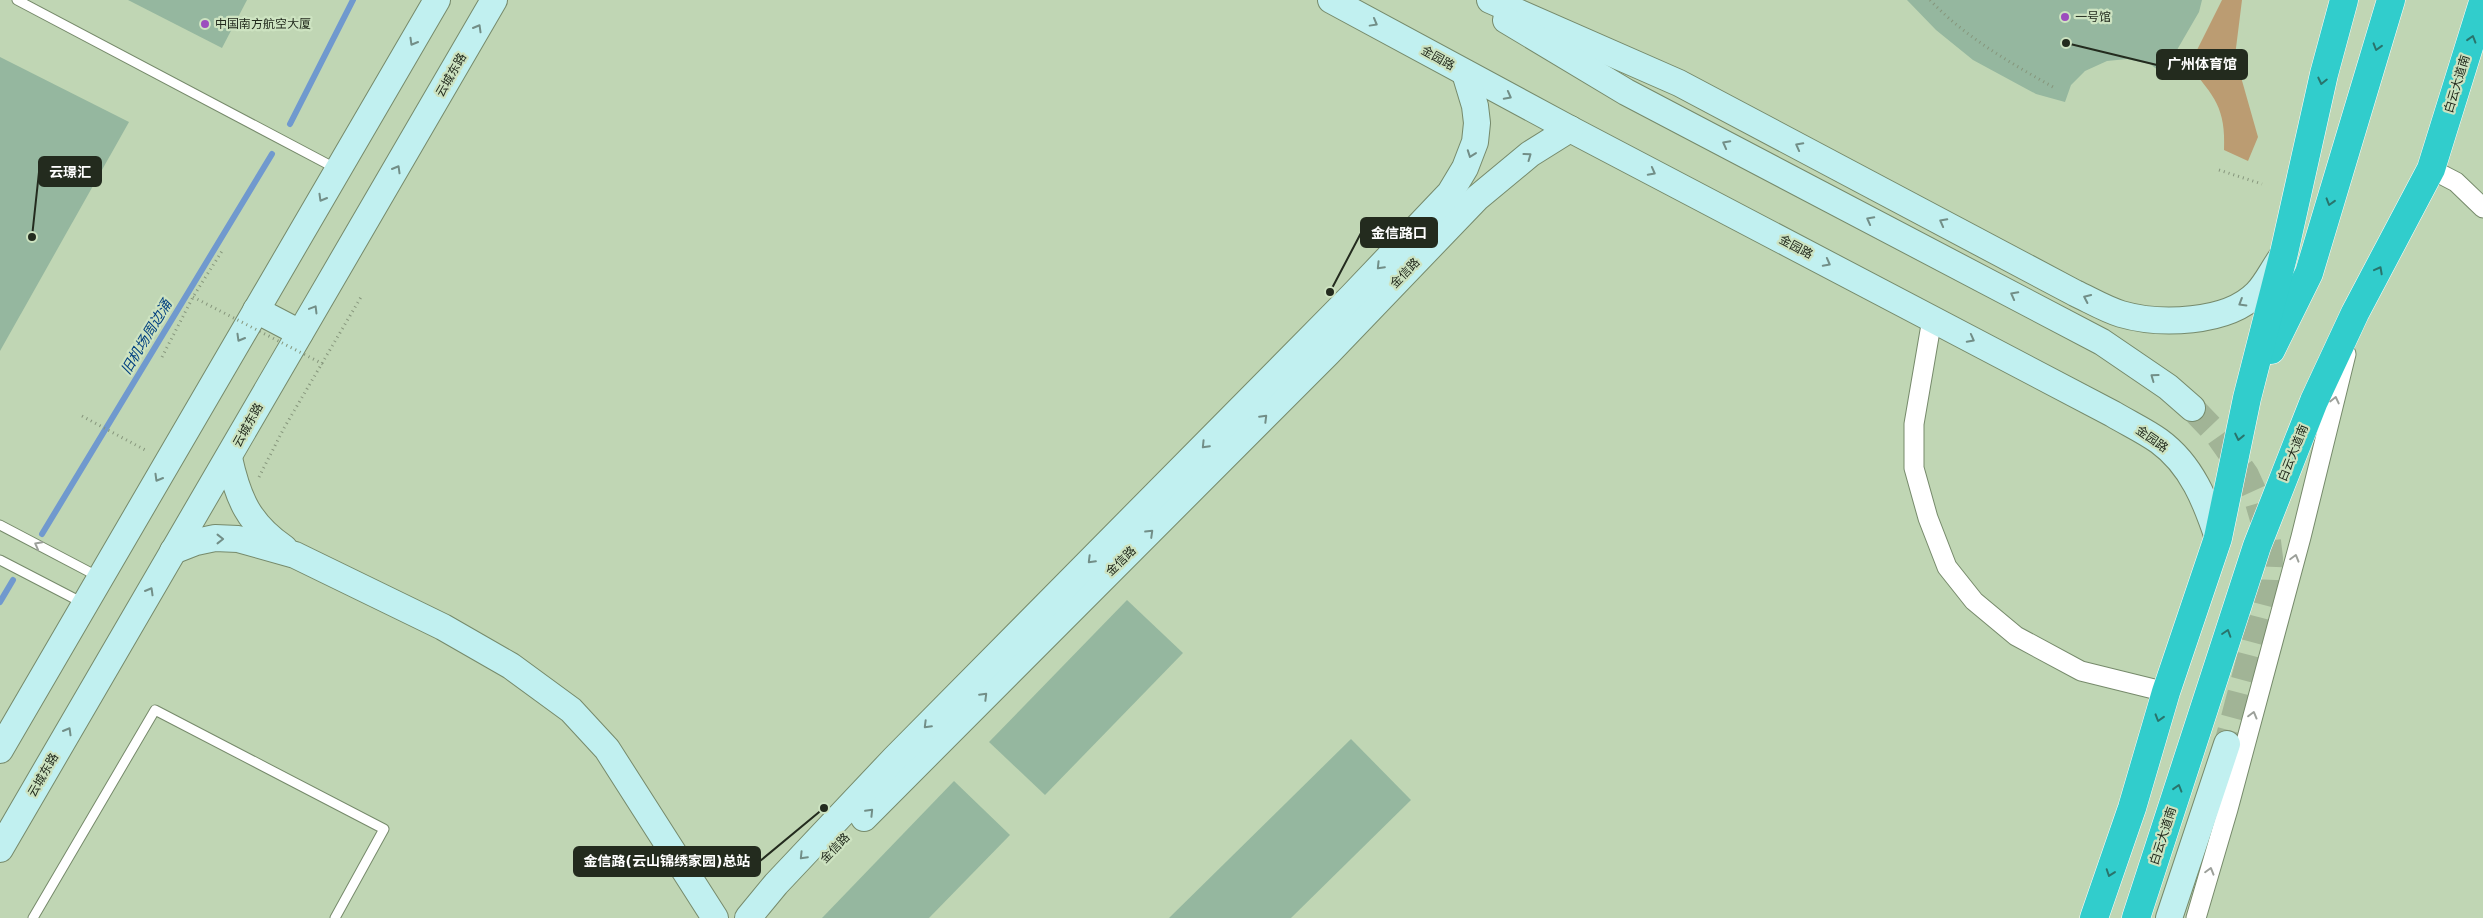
<svg xmlns="http://www.w3.org/2000/svg" width="2483" height="918" font-family="'DejaVu Sans','Noto Sans SC',sans-serif">
	<style>
		.green { fill: #bb9c72 }
		.lines { fill: none; stroke-linecap: round; stroke-linejoin: round }
		.stream { stroke: #7099ce; stroke-width: 6 }
		.building { fill: #95b79f }
		.secondary-tunnel { stroke: #a1b496; stroke-width: 26; stroke-dasharray: 26 13; stroke-linecap: butt }
		.lane-casing { stroke: #768a6b; stroke-width: 11 }
		.street-casing { stroke: #768a6b; stroke-width: 21 }
		.secondary-casing { stroke: #768a6b; stroke-width: 28 }
		.highway-casing { stroke: #fff; stroke-width: 29 }
		.path { stroke: #86967c; stroke-width: 3; stroke-dasharray: 1 4; stroke-linecap: butt }
		.lane { stroke: #fff; stroke-width: 9 }
		.street { stroke: #fff; stroke-width: 19 }
		.secondary { stroke: #c1f0f0; stroke-width: 26 }
		.highway { stroke: #31cdcc; stroke-width: 28 }
		.path-bridge { stroke: #86967c; stroke-width: 3; stroke-dasharray: 1 4; stroke-linecap: butt }
		.oneway { stroke: #728e87 }
		.oneway2 { stroke: #29746c }
		.oneway3 { stroke: #9ca09a }
		.poi-dot { fill: #9c4dbe; stroke: #cde3c1; stroke-width: 2 }
		.labels { text-anchor: middle; dominant-baseline: central; stroke-width: 4.5; stroke-linejoin: round; paint-order: stroke }
		.poi-label { font-size: 12px; fill: #232b1e; stroke: #cde3c1; text-anchor: start }
		.street-label { font-size: 12px; fill: #232b1e; stroke: #cde3c1 }
		.water-label { font-size: 14px; font-style: italic; fill: #024180; stroke: #cde3c1 }
		.leader { fill: none; stroke: #232b1e; stroke-width: 2 }
		.callout-dot { fill: #232b1e; stroke: #cde3c1; stroke-width: 2 }
		.callout { fill: #232b1e; stroke: #232b1e; stroke-width: 2 }
		.callout-label { font-size: 14px; text-anchor: middle; font-weight: bold; fill: #fff }
	</style>
	<rect width="100%" height="100%" fill="#c0d6b4"/>
	<path class="green" d="M2222,0h20l-7,56 23,81 -10,24 -24,-11c2,-42 -10,-54 -35,-84z"/>
	<g class="lines">
		<g class="stream">
			<polyline points="290,124 353,0"/>
			<polyline points="42,534 272,154"/>
			<polyline points="0,602 13,580"/>
		</g>
	</g>
	<g class="building">
		<polygon points="128,0 247,0 222,48"/>
		<polygon points="1907,0 2202,0 2199,12 2163,74 2150,64 2127,59 2107,61 2085,71 2071,85 2065,102 2036,94 1973,60 1936,30"/>
		<polygon points="0,57 129,122 0,351"/>
		<polygon points="1127,600 1183,653 1045,795 989,742"/>
		<polygon points="1351,739 1411,800 1291,918 1169,918"/>
		<polygon points="954,781 1010,835 929,918 822,918"/>
	</g>
	<g class="lines">
		<polyline class="secondary-tunnel" points="2192,408 2218,435 2246,475 2257,499 2267,533 2270,558 2269,585 2227,744"/>
		<g class="lane-casing">
			<g id="lane">
				<polyline points="17,0 337,169"/>
				<polyline points="0,525 99,577"/>
				<polyline points="0,560 83,603"/>
				<polyline points="33,918 155,710 384,829 335,918"/>
			</g>
		</g>
		<g class="street-casing">
			<g id="street">
				<polyline points="2431,169 2456,182 2483,208"/>
				<polyline points="1932,319 1914,424 1914,468 1928,518 1947,567 1974,601 2016,636 2081,671 2166,692"/>
				<polyline points="2196,918 2228,809 2301,537 2346,354"/>
			</g>
		</g>
		<g class="secondary-casing">
			<g id="secondary">
				<path d="M1331,0l239,129 543,285c15,9 32,17 46,27 33,24 47,61 59,97"/>
				<path d="M1490,0l189,83 396,210c15,7 30,16 46,21 38,11 106,10 136,-21 9,-9 16,-24 24,-35"/>
				<polyline points="1506,20 1626,92 2102,342 2168,387 2192,408"/>
				<polyline points="256,310 300,333"/>
				<path d="M229,458c9,41 20,66 55,90"/>
				<polyline points="173,551 196,542 215,538 238,539 295,555 443,627 511,666 571,710 607,749 715,918"/>
				<polyline points="0,750 437,0"/>
				<polyline points="864,818 1328,353 1477,198 1530,154 1570,129"/>
				<polyline points="0,849 494,0"/>
				<polyline points="748,918 776,884 894,759 1352,296 1450,193 1465,168 1475,142 1477,123 1475,106 1465,73"/>
				<polyline points="2169,918 2227,744"/>
			</g>
		</g>
		<g class="highway-casing">
			<g id="highway">
				<polyline points="2271,350 2309,273 2391,0"/>
				<polyline points="2094,918 2132,808 2166,692 2218,538 2247,398 2284,253 2324,74 2344,0"/>
				<polyline points="2136,918 2257,546 2314,401 2355,313 2431,169 2483,2"/>
			</g>
		</g>
		<g class="path">
			<path d="M1930,0c35,37 79,62 123,87"/>
			<polyline points="2219,170 2262,184"/>
			<polyline points="162,357 193,297 222,251"/>
			<polyline points="82,416 147,451"/>
			<polyline points="259,477 284,428 361,297"/>
		</g>
		<use href="#lane" class="lane"/>
		<use href="#street" class="street"/>
		<use href="#secondary" class="secondary"/>
		<use href="#highway" class="highway"/>
		<polyline class="path-bridge" points="193,297 323,364"/>
	</g>
	<defs><path id="oneway-chevron" d="M-2-3.5L2.5 0L-2 3.5" fill="none" stroke-width="1.6" stroke-linecap="round" stroke-linejoin="round" transform="scale(1.25)"/></defs>
	<g class="oneway">
		<use href="#oneway-chevron" transform="translate(1374 23) rotate(29)"/>
		<use href="#oneway-chevron" transform="translate(478 28) rotate(-60)"/>
		<use href="#oneway-chevron" transform="translate(413 42) rotate(120)"/>
		<use href="#oneway-chevron" transform="translate(1508 96) rotate(28)"/>
		<use href="#oneway-chevron" transform="translate(1726 144) rotate(-152)"/>
		<use href="#oneway-chevron" transform="translate(1799 146) rotate(-152)"/>
		<use href="#oneway-chevron" transform="translate(1471 154) rotate(110)"/>
		<use href="#oneway-chevron" transform="translate(1528 156) rotate(-36)"/>
		<use href="#oneway-chevron" transform="translate(397 169) rotate(-60)"/>
		<use href="#oneway-chevron" transform="translate(1652 172) rotate(28)"/>
		<use href="#oneway-chevron" transform="translate(322 198) rotate(120)"/>
		<use href="#oneway-chevron" transform="translate(1870 220) rotate(-152)"/>
		<use href="#oneway-chevron" transform="translate(1943 222) rotate(-152)"/>
		<use href="#oneway-chevron" transform="translate(1827 263) rotate(28)"/>
		<use href="#oneway-chevron" transform="translate(1380 266) rotate(134)"/>
		<use href="#oneway-chevron" transform="translate(2014 295) rotate(-152)"/>
		<use href="#oneway-chevron" transform="translate(2087 298) rotate(-155)"/>
		<use href="#oneway-chevron" transform="translate(2242 303) rotate(149)"/>
		<use href="#oneway-chevron" transform="translate(314 309) rotate(-59)"/>
		<use href="#oneway-chevron" transform="translate(240 338) rotate(120)"/>
		<use href="#oneway-chevron" transform="translate(1971 339) rotate(28)"/>
		<use href="#oneway-chevron" transform="translate(2154 377) rotate(-144)"/>
		<use href="#oneway-chevron" transform="translate(1264 418) rotate(-45)"/>
		<use href="#oneway-chevron" transform="translate(1205 445) rotate(134)"/>
		<use href="#oneway-chevron" transform="translate(158 478) rotate(120)"/>
		<use href="#oneway-chevron" transform="translate(1150 533) rotate(-44)"/>
		<use href="#oneway-chevron" transform="translate(220 539)"/>
		<use href="#oneway-chevron" transform="translate(1091 560) rotate(135)"/>
		<use href="#oneway-chevron" transform="translate(150 591) rotate(-60)"/>
		<use href="#oneway-chevron" transform="translate(984 696) rotate(-45)"/>
		<use href="#oneway-chevron" transform="translate(927 725) rotate(135)"/>
		<use href="#oneway-chevron" transform="translate(68 731) rotate(-60)"/>
		<use href="#oneway-chevron" transform="translate(870 812) rotate(-46)"/>
		<use href="#oneway-chevron" transform="translate(803 856) rotate(134)"/>
	</g>
	<g class="oneway2">
		<use href="#oneway-chevron" transform="translate(2472 39) rotate(-73)"/>
		<use href="#oneway-chevron" transform="translate(2377 47) rotate(107)"/>
		<use href="#oneway-chevron" transform="translate(2322 81) rotate(103)"/>
		<use href="#oneway-chevron" transform="translate(2330 202) rotate(107)"/>
		<use href="#oneway-chevron" transform="translate(2379 270) rotate(-62)"/>
		<use href="#oneway-chevron" transform="translate(2239 437) rotate(102)"/>
		<use href="#oneway-chevron" transform="translate(2227 633) rotate(-72)"/>
		<use href="#oneway-chevron" transform="translate(2159 718) rotate(107)"/>
		<use href="#oneway-chevron" transform="translate(2178 788) rotate(-73)"/>
		<use href="#oneway-chevron" transform="translate(2110 873) rotate(109)"/>
	</g>
	<g class="oneway3">
		<use href="#oneway-chevron" transform="translate(2335 400) rotate(-77)"/>
		<use href="#oneway-chevron" transform="translate(38 545) rotate(-152)"/>
		<use href="#oneway-chevron" transform="translate(2295 558) rotate(-74)"/>
		<use href="#oneway-chevron" transform="translate(2253 715) rotate(-75)"/>
		<use href="#oneway-chevron" transform="translate(2210 871) rotate(-74)"/>
	</g>
	<g class="poi-dot">
		<circle cx="2065" cy="17" r="5"/>
		<circle cx="205" cy="24" r="5"/>
	</g>
	<g class="labels">
		<g class="poi-label">
			<text x="2075" y="17">一号馆</text>
			<text x="215" y="24">中国南方航空大厦</text>
		</g>
		<g class="street-label">
			<text transform="translate(1438 58) rotate(29)">金园路</text>
			<text transform="translate(451 75) rotate(-60)">云城东路</text>
			<text transform="translate(2457 84) rotate(-73)">白云大道南</text>
			<text transform="translate(1796 247) rotate(28)">金园路</text>
			<text transform="translate(1405 273) rotate(-46)">金信路</text>
			<text transform="translate(248 425) rotate(-61)">云城东路</text>
			<text transform="translate(2152 439) rotate(35)">金园路</text>
			<text transform="translate(2293 453) rotate(-68)">白云大道南</text>
			<text transform="translate(1121 561) rotate(-44)">金信路</text>
			<text transform="translate(43 775) rotate(-60)">云城东路</text>
			<text transform="translate(2163 836) rotate(-72)">白云大道南</text>
			<text transform="translate(835 848) rotate(-46)">金信路</text>
		</g>
		<g class="water-label">
			<text transform="translate(146 337) rotate(-59)">旧机场周边涌</text>
		</g>
	</g>
	<path class="leader" d="M2066 43L2157 65M32 237L39 172M1330 292L1361 233M824 808L760 861"/>
	<g class="callout-dot">
		<circle cx="2066" cy="43" r="5"/>
		<circle cx="32" cy="237" r="5"/>
		<circle cx="1330" cy="292" r="5"/>
		<circle cx="824" cy="808" r="5"/>
	</g>
	<g class="callout">
		<rect x="2157" y="50" width="90" height="29" rx="5"/>
		<rect x="39" y="157" width="62" height="29" rx="5"/>
		<rect x="1361" y="218" width="76" height="29" rx="5"/>
		<rect x="574" y="847" width="186" height="29" rx="5"/>
	</g>
	<g class="callout-label">
		<text x="2202" y="69">广州体育馆</text>
		<text x="70" y="177">云璟汇</text>
		<text x="1399" y="238">金信路口</text>
		<text x="667" y="866">金信路(云山锦绣家园)总站</text>
	</g>
</svg>
